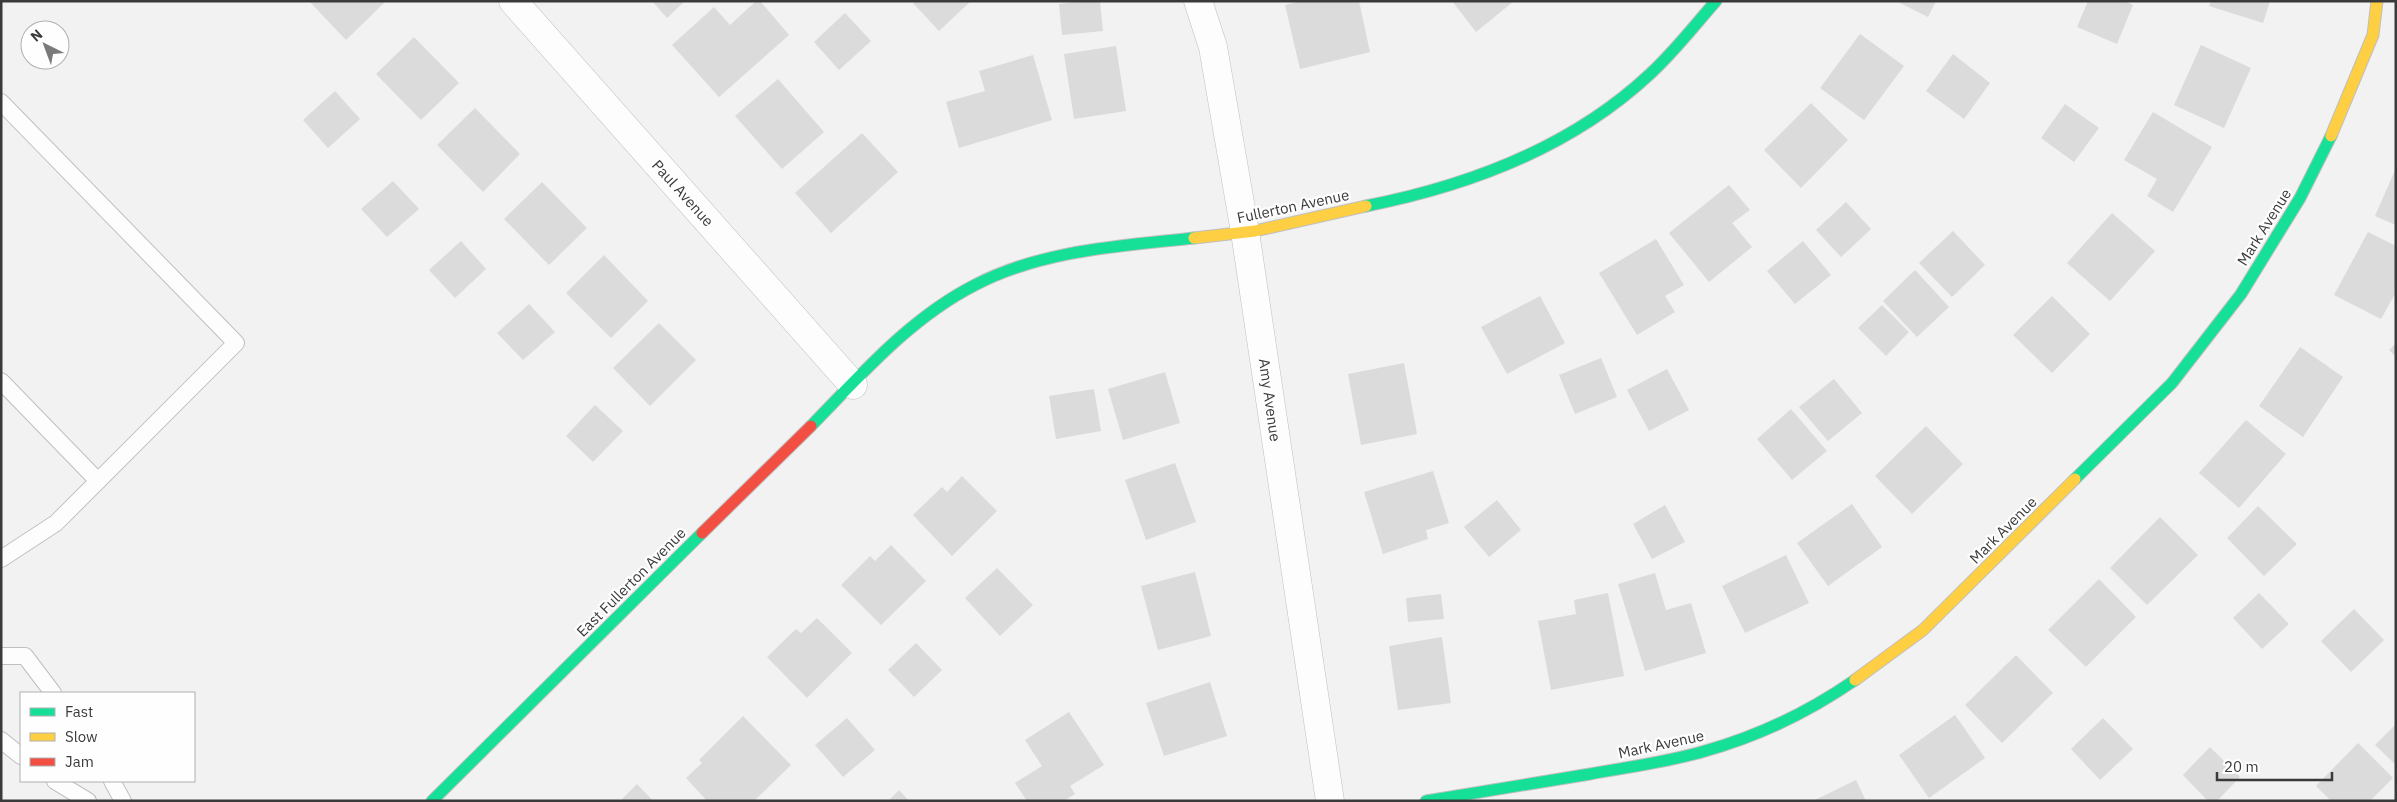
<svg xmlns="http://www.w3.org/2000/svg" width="2397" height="802" font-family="'IBM Plex Sans',sans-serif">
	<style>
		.building { fill: #dcdbdb }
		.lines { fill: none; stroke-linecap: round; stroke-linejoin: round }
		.lane-casing { stroke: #bfbfc0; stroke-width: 18 }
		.street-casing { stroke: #bfbfc0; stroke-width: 29 }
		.fast-casing { stroke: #bfbfc0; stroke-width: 13 }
		.slow-casing { stroke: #bfbfc0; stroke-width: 13 }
		.jam-casing { stroke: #bfbfc0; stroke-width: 13 }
		.lane { stroke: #fdfdfd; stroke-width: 16 }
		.street { stroke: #fdfdfd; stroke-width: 28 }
		.fast { stroke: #16e098; stroke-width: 11 }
		.slow { stroke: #ffcf43; stroke-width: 11 }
		.jam { stroke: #f24e42; stroke-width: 11 }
		.labels { text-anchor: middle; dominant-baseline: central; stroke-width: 4.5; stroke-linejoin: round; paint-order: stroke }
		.street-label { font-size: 15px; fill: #3a3a3b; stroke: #fefeff }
	</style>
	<rect width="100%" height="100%" fill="#f2f2f3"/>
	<g class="building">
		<polygon points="309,1 383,1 384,3 346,40"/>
		<polygon points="652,1 685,1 667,18"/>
		<polygon points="756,1 760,1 789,35 719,97 672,45 714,7 730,25"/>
		<polygon points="915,1 971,1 939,31 913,3"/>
		<polygon points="1082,1 1100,1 1103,31 1062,35 1059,4"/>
		<polygon points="1300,1 1359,1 1370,52 1300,69 1285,5"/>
		<polygon points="1452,1 1514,1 1476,32"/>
		<polygon points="1896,1 1936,1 1928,17"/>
		<polygon points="2088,1 2125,1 2133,5 2117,44 2077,27"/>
		<polygon points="2211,1 2270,1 2263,23 2209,6"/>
		<polygon points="845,13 871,41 839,70 814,42"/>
		<polygon points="1860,34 1904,66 1864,120 1820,88"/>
		<polygon points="414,37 459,83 421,120 376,74"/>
		<polygon points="2201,45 2251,68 2224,128 2174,105"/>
		<polygon points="1116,46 1126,111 1074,119 1064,54"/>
		<polygon points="1953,54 1990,83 1964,119 1926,91"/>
		<polygon points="1033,55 1052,120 959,148 946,102 985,91 979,71"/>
		<polygon points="778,79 824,132 782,169 735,116"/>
		<polygon points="335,91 360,119 328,148 303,120"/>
		<polygon points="1811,103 1848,140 1801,188 1764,150"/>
		<polygon points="2065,104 2099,128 2074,162 2041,138"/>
		<polygon points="475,108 520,154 483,192 437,145"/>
		<polygon points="2153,112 2212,147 2173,212 2147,196 2157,179 2124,160"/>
		<polygon points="862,133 898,172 831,233 795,193"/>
		<polygon points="2396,168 2396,225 2375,216"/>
		<polygon points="393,181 419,209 387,237 361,209"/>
		<polygon points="542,182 587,228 549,265 504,219"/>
		<polygon points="1729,185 1750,210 1732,223 1752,247 1709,282 1669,233"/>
		<polygon points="1846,202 1871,229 1841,257 1816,230"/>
		<polygon points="2112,213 2155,251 2110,301 2067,263"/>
		<polygon points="1953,231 1985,265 1952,297 1919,263"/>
		<polygon points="2368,232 2396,246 2396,292 2381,319 2334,295"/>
		<polygon points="1656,239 1684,285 1665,296 1675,312 1637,335 1599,273"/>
		<polygon points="461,241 486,269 455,298 429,270"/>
		<polygon points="1803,241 1831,275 1795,304 1767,271"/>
		<polygon points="604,255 648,301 611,338 566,293"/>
		<polygon points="1915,270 1949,307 1917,337 1883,301"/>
		<polygon points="1540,296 1565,343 1507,374 1481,327"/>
		<polygon points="2052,296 2090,334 2052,373 2013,335"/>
		<polygon points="529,304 555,332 523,360 497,333"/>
		<polygon points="1882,305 1909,332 1886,356 1858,328"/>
		<polygon points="659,323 696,360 650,406 613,368"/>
		<polygon points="2396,343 2396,357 2389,350"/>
		<polygon points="2300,347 2343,377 2303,437 2259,406"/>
		<polygon points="1601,358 1617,397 1575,414 1559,375"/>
		<polygon points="1404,363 1417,434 1361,445 1348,374"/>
		<polygon points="1667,369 1689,410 1649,431 1627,390"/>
		<polygon points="1165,372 1180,423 1123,440 1108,389"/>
		<polygon points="1834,379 1862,413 1828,441 1799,407"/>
		<polygon points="1094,389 1101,431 1056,439 1049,396"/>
		<polygon points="595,405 623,431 593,462 566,436"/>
		<polygon points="1791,409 1827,451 1792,480 1757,439"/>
		<polygon points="2246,420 2286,454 2239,508 2199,473"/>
		<polygon points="1926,426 1963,464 1912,514 1875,476"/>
		<polygon points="1175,463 1196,522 1146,540 1125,480"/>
		<polygon points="1433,471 1449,523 1426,530 1428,539 1383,554 1364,492"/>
		<polygon points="962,476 997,511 952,556 913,515 942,487 947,492"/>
		<polygon points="1497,500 1521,530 1489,557 1464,527"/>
		<polygon points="1852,504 1882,547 1828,586 1797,543"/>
		<polygon points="1665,505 1685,542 1652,559 1633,524"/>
		<polygon points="2258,506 2297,544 2264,576 2227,538"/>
		<polygon points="2160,517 2198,555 2147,605 2110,568"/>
		<polygon points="891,545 926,581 881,625 841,585 870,556 875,561"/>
		<polygon points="1786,555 1809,603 1745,633 1722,586"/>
		<polygon points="997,568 1033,605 1000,636 965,598"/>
		<polygon points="1195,572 1211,636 1158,650 1141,586"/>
		<polygon points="1655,573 1666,610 1691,603 1706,653 1645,671 1618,584"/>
		<polygon points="2099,579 2136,617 2086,667 2048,630"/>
		<polygon points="1608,593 1624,676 1551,690 1538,621 1576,614 1574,600"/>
		<polygon points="2259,593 2289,624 2262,649 2233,618"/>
		<polygon points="1441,594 1444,619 1408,622 1406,598"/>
		<polygon points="2354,609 2384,640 2351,672 2321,641"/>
		<polygon points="817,618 852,653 807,698 767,657 796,629 801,633"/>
		<polygon points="1442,637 1451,703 1398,710 1389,646"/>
		<polygon points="916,643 942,670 914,697 888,670"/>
		<polygon points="2016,655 2053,693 2002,743 1965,705"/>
		<polygon points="1210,682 1227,736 1164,756 1146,703"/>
		<polygon points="1069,712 1104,765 1070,786 1075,794 1064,801 1027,801 1015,783 1042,766 1025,740"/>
		<polygon points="1955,715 1985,758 1929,798 1899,755"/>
		<polygon points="743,716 791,765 754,801 707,801 686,778 702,763 699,760"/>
		<polygon points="847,718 875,750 843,777 815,745"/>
		<polygon points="2103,718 2133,749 2100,780 2071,749"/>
		<polygon points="2396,724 2396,765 2375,745"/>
		<polygon points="2358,743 2393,778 2370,801 2331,801 2316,786"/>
		<polygon points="2210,747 2240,777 2217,801 2208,801 2183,775"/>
		<polygon points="1856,780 1866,801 1813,801"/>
		<polygon points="637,784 653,801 620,801"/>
		<polygon points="899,790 909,801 888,801"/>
	</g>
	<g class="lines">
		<g class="lane-casing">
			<g id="lane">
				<polyline points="1,102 236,343 56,523 1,559"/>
				<polyline points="1,381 98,481"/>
				<polyline points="1,656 25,656 53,693"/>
				<polyline points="1,740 21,756"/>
				<polyline points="55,781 88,801"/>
				<polyline points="112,781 123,801"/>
			</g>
		</g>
		<g class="street-casing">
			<g id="street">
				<polyline points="513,1 853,385"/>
				<polyline points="1198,1 1213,47 1245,232 1330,801"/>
			</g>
		</g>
		<g class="fast-casing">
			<g id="fast">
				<path d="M1366,206c102,-20 206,-59 284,-132 24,-22 44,-48 66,-73"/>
				<path d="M811,426c50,-51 99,-108 164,-141 67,-35 145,-39 219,-47"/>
				<polyline points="2075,479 2172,383 2241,294 2300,198 2331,136"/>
				<polyline points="432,801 702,533"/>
				<path d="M1426,801c55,-9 110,-18 164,-27 39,-7 78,-12 115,-23 54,-15 105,-40 150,-71"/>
			</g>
		</g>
		<g class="slow-casing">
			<g id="slow">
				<polyline points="2331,136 2373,35 2377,1"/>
				<polyline points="1194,238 1255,231 1366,206"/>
				<polyline points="1855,680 1923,630 2075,479"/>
			</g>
		</g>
		<g class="jam-casing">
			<polyline id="jam" points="702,533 811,426"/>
		</g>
		<use href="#lane" class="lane"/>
		<use href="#street" class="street"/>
		<use href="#fast" class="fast"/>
		<use href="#slow" class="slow"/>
		<use href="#jam" class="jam"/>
	</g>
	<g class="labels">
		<g class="street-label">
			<text transform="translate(683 193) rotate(48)">Paul Avenue</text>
			<text transform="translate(1293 206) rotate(-12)">Fullerton Avenue</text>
			<text transform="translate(2264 227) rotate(-58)">Mark Avenue</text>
			<text transform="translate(1270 400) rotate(82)">Amy Avenue</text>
			<text transform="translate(2003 530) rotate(-45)">Mark Avenue</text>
			<text transform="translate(631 582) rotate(-45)">East Fullerton Avenue</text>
			<text transform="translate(1661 744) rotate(-12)">Mark Avenue</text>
		</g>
	</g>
	<rect width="2397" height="802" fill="none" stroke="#3a3a3b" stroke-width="5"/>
	<rect x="20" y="692" width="175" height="90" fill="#fefeff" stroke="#b0b0b1"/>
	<rect x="30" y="708" width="25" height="8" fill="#16e098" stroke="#b0b0b1"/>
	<text x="65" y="717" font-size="15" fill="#3a3a3b">Fast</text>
	<rect x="30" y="733" width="25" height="8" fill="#ffcf43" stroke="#b0b0b1"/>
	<text x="65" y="742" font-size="15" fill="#3a3a3b">Slow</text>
	<rect x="30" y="758" width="25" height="8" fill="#f24e42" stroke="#b0b0b1"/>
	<text x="65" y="767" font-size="15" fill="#3a3a3b">Jam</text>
	<g transform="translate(45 45) rotate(318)"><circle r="24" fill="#fefeff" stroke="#b0b0b1"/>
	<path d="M0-4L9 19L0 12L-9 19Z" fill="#7a7a7b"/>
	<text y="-8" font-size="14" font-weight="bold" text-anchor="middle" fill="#3a3a3b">N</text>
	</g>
	<path d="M2217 772v8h115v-8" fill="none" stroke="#3a3a3b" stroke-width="2.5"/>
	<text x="2224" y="772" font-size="15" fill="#3a3a3b" stroke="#fefeff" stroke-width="4" paint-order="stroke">20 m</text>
</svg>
